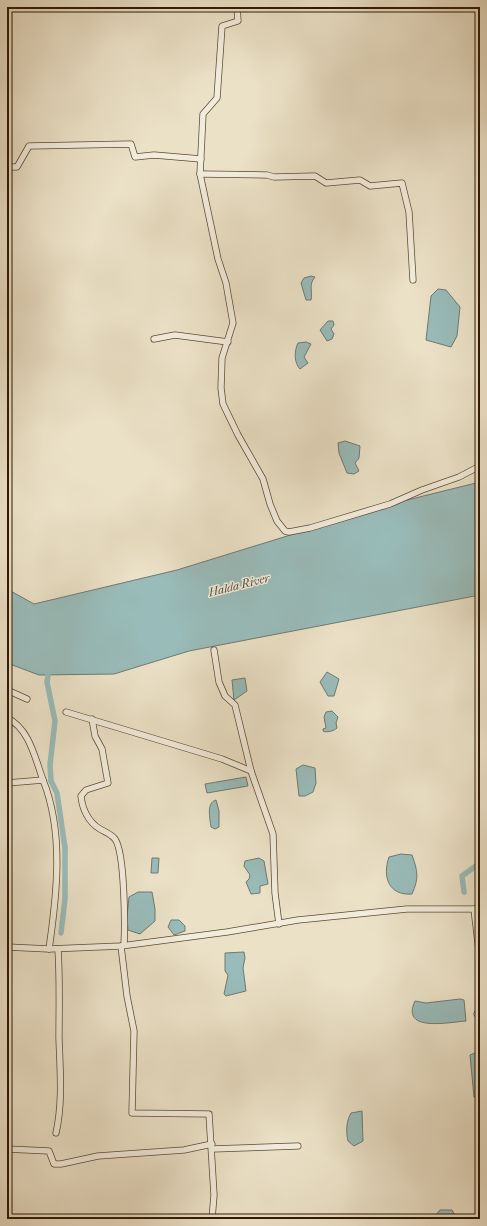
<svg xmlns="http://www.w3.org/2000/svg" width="487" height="1226" font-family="'IM FELL French Canon',serif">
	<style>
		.water { fill: #99bcba; stroke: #6e7a71 }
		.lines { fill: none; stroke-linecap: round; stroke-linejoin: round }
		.canal { stroke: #99bcba; stroke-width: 5.5 }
		.minor-casing { stroke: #5d4a35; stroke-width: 7 }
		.minor { stroke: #f2ecdb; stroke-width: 5.5 }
		.labels { text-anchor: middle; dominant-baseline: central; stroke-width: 3; stroke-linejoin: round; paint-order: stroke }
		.water-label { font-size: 12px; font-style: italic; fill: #535144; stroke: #f2ecdb }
	</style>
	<rect width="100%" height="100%" fill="#ebe1c7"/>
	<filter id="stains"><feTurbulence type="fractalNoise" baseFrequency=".005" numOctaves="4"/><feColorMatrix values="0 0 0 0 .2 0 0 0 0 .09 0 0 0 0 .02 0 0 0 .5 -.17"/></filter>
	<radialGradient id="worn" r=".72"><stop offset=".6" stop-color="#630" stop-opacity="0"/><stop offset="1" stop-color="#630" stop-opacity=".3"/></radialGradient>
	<g class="water">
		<path d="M311,276l4,1c-7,8 -2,14 -4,23h-5l-5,-17 3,-5z"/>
		<polygon points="438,289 446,290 460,307 457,336 451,347 426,340 431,296"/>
		<polygon points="328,321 333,321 334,325 331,329 334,334 332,339 327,341 320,330"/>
		<path d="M306,342l5,2 -7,13 4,6 -8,6c-6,-6 -6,-18 -2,-26z"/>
		<polygon points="345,441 360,446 359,458 355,463 359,471 354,474 347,473 339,453 338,443"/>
		<polygon points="480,482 480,595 189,651 114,674 39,675 7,663 7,589 34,604 177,570 391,504"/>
		<polygon points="327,672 339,679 334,696 328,696 320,682"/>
		<polygon points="245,678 247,691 234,700 232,680"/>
		<path d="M332,711l6,6 -2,6 1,5c-3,3 -11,5 -14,3v-2l3,-1 -2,-11 2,-5z"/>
		<polygon points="303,765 315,768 316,783 313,792 305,796 299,796 296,769"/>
		<polygon points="246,777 248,786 207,793 205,784"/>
		<path d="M216,800l3,11v16l-4,2 -4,-2c-1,-9 -5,-24 5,-27z"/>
		<path d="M401,854l11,1c6,17 7,23 0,39 -23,2 -30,-17 -23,-37z"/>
		<polygon points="152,858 159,858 158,873 151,873"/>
		<polygon points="259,858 264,861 268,884 260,886 260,893 251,894 246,882 249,879 250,875 244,866 245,861"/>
		<polygon points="138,892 152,892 155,909 155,921 140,934 128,930 127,917 129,897"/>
		<polygon points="171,920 179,920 185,926 185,931 174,935 168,927"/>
		<polygon points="244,952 245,958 243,968 246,991 226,996 224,994 228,975 225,971 225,953"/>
		<path d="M460,999l4,1 2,21c-16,1 -66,12 -51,-20l11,2z"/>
		<polygon points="480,1051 480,1096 474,1097 470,1055"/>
		<path d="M362,1111l1,30 -9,5 -6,-5c-2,-9 -2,-19 3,-28z"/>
		<polygon points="440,1210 452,1210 457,1219 435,1219 435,1216"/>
	</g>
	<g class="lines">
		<g class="canal">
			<polyline points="49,669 47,682 55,721 50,765 51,781 57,793 65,848 65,899 61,933"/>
			<polyline points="464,892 462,876 480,863"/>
		</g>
		<g class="minor-casing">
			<g id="minor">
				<polyline points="237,7 238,21 222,26 217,98 203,114 200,174 218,259 226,283 233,323 222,358 221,388 223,404 238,435 263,479 270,504 277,521 285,531 289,532 310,528 390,504 422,490 459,477 480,466"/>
				<polyline points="7,167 17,167 29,146 131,144 135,157 154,155 201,159"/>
				<polyline points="200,174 267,175 274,177 315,176 326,183 360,180 370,186 402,183 409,212 413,280"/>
				<polyline points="154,339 175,335 228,342"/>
				<polyline points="214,650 219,682 225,696 235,705 251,771"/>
				<polyline points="7,690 27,699"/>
				<polyline points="66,712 222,759 251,771 273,834 275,893 279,924"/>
				<path d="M7,718c22,10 28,40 36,62"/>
				<path d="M92,719l3,17 7,13 6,34 -22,7 -5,6c1,12 7,26 19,33 5,3 11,5 15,10 10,14 10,87 9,106"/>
				<path d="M7,783l36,-3c21,52 14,114 6,169"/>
				<polyline points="474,909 480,960"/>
				<polyline points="121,946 127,996 134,1031 132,1113 209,1114 214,1195 212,1219"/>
				<polyline points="7,947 49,949 121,946 227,932 298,920 407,909 480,909"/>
				<polyline points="480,1008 477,1014 480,1017"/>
				<path d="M56,1133c7,-31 4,-63 3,-95 0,-30 1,-59 -1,-89"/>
				<polyline points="7,1149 49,1151 54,1164 61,1164 98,1156 184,1150 212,1144"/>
				<polyline points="212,1149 298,1146"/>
			</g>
		</g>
		<use href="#minor" class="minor"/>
	</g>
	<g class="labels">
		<g class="water-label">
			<text transform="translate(239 585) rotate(-14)">Halda River</text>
		</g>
	</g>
	<rect width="487" height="1226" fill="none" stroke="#ebe1c7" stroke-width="24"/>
	<rect x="8" y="8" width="471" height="1210" fill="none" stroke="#2e1804" stroke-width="2"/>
	<rect x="12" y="12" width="463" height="1202" fill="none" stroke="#2e1804"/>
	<rect width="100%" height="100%" filter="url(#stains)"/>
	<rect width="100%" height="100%" fill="url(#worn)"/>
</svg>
